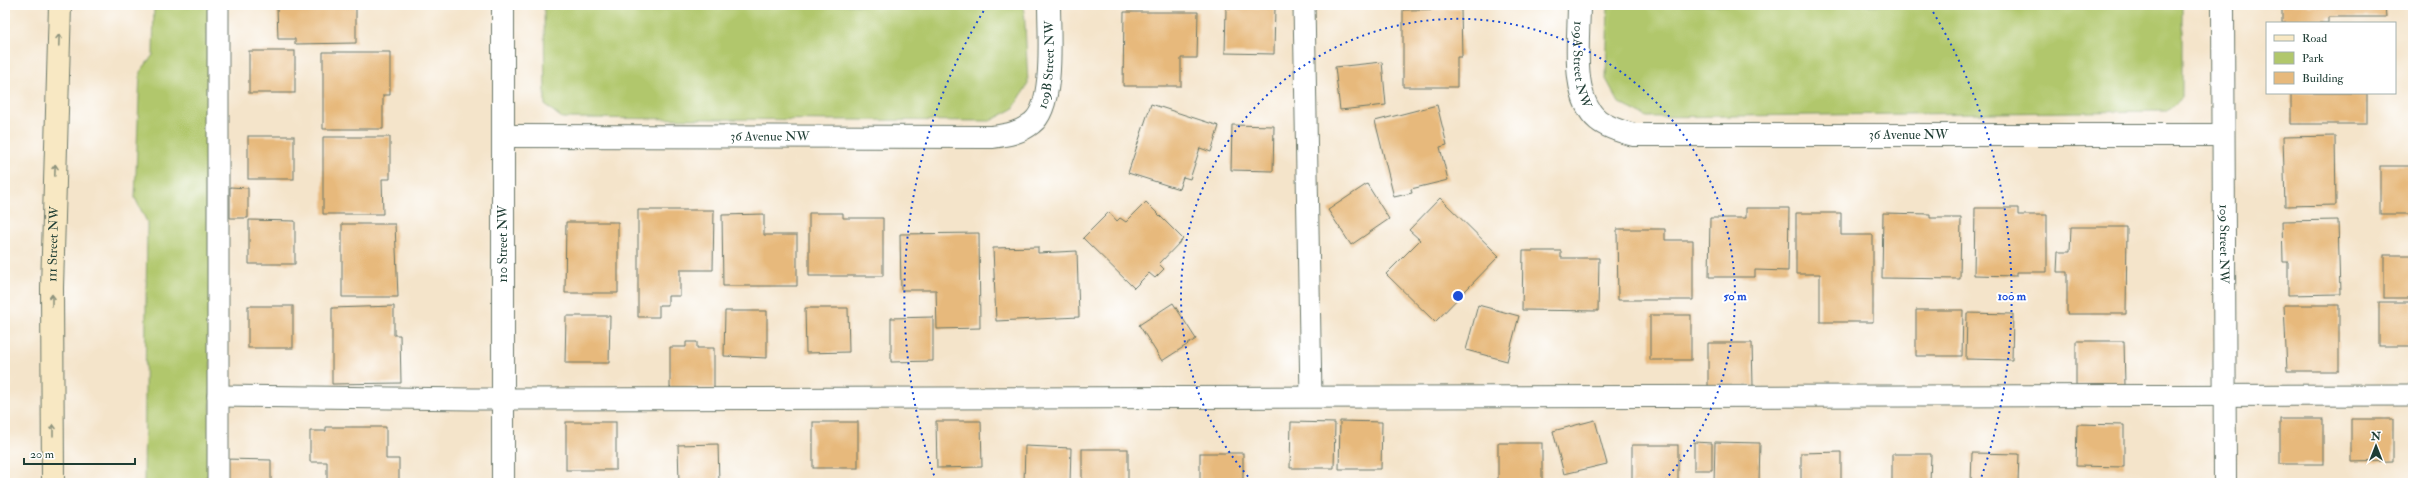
<svg xmlns="http://www.w3.org/2000/svg" width="2418" height="488" font-family="'IM FELL Double Pica',serif">
	<style>
		.green { fill: #b1c76c; stroke: #688250 }
		.building { fill: #e7b97c }
		.lines { fill: none; stroke-linecap: round; stroke-linejoin: round }
		.lane-casing { stroke: #6a7768; stroke-width: 23 }
		.street-casing { stroke: #6a7768; stroke-width: 24 }
		.secondary-casing { stroke: #6a7768; stroke-width: 24 }
		.lane { stroke: #fff; stroke-width: 21 }
		.street { stroke: #fff; stroke-width: 22 }
		.secondary { stroke: #f8e8c3; stroke-width: 22 }
		.oneway { stroke: #8c927c }
		.ring { fill: none; stroke: #1d4ed8; stroke-width: 2; stroke-dasharray: 2 4 }
		.labels { text-anchor: middle; dominant-baseline: central; stroke-width: 4; stroke-linejoin: round; paint-order: stroke }
		.street-label { font-size: 13px; fill: #1f3d34; stroke: #fff }
		.centre { fill: #1d4ed8; stroke: #fff; stroke-width: 2 }
		.ring-label { font-size: 12px; text-anchor: middle; font-weight: bold; fill: #1d4ed8; stroke: #fff; stroke-width: 4; stroke-linejoin: round; paint-order: stroke }
	</style>
	<rect width="100%" height="100%" fill="#fff"/>
	<filter id="ink" filterUnits="userSpaceOnUse"><feTurbulence type="fractalNoise" baseFrequency=".025" numOctaves="2"/><feDisplacementMap in="SourceGraphic" scale="8" xChannelSelector="R" yChannelSelector="G"/><feConvolveMatrix kernelMatrix="1 2 1 2 8 2 1 2 1" color-interpolation-filters="sRGB"/></filter>
	<filter id="wash" filterUnits="userSpaceOnUse"><feTurbulence type="fractalNoise" baseFrequency=".012" numOctaves="4" result="noise"/><feDisplacementMap in="SourceGraphic" scale="16" xChannelSelector="R" yChannelSelector="G"/><feGaussianBlur stdDeviation="0.9" result="paint"/><feColorMatrix in="noise" values="0 0 0 0 0 0 0 0 0 0 0 0 0 0 0 0 0 1.4 0 .05"/><feComposite in="paint" operator="in"/></filter>
	<g filter="url(#wash)">
		<rect width="100%" height="100%" fill="#f4e4ca"/>
		<g class="green">
			<polygon points="154,5 210,5 211,483 144,483 147,222 135,198 140,72 153,55"/>
			<polygon points="544,5 1024,5 1028,84 1013,109 990,121 562,118 545,105"/>
			<polygon points="1608,5 2182,5 2182,98 2167,111 1647,117 1619,103 1606,79"/>
		</g>
		<g id="blocks">
			<g class="building">
				<polygon points="295,5 356,5 356,43 295,44 295,39 278,39 277,7"/>
				<polygon points="2282,5 2385,5 2386,17 2328,17 2328,23 2282,23"/>
				<polygon points="1226,8 1275,8 1274,54 1225,53"/>
				<polygon points="1461,9 1462,57 1457,57 1457,87 1403,87 1403,10"/>
				<polygon points="1124,12 1198,12 1197,58 1181,58 1181,86 1123,86"/>
				<rect x="249" y="51" width="46" height="42"/>
				<polygon points="323,52 390,52 390,95 383,95 383,129 323,129"/>
				<polygon points="1382,62 1386,105 1340,110 1335,67"/>
				<rect x="2291" y="93" width="76" height="31"/>
				<polygon points="1151,104 1219,126 1211,152 1200,148 1190,179 1183,177 1179,189 1128,173"/>
				<polygon points="1437,105 1447,145 1440,147 1448,180 1411,189 1412,193 1394,197 1375,121"/>
				<polygon points="1232,125 1274,126 1273,171 1231,170"/>
				<rect x="248" y="136" width="46" height="43"/>
				<polygon points="2335,136 2336,205 2285,206 2283,137"/>
				<polygon points="323,137 390,137 390,179 382,179 383,214 323,214"/>
				<rect x="2380" y="166" width="33" height="48"/>
				<polygon points="1367,184 1389,219 1351,245 1328,210"/>
				<polygon points="230,187 248,188 248,218 230,218"/>
				<polygon points="1440,198 1499,256 1435,322 1386,274 1420,240 1409,230"/>
				<polygon points="1146,202 1183,239 1159,264 1164,269 1155,278 1149,273 1134,288 1083,238 1109,212 1117,221 1120,218 1126,222"/>
				<polygon points="1746,208 1789,208 1788,271 1755,270 1755,277 1709,277 1710,218 1746,218"/>
				<polygon points="1975,208 2018,208 2018,215 2047,215 2047,272 2016,272 2016,276 1974,275"/>
				<polygon points="638,210 714,210 713,270 680,270 680,296 668,296 668,305 659,305 659,317 638,317"/>
				<polygon points="809,213 843,213 843,218 883,218 883,276 809,276"/>
				<polygon points="1796,213 1841,213 1841,235 1873,235 1873,322 1820,322 1820,274 1796,274"/>
				<polygon points="1883,213 1930,214 1930,218 1961,218 1960,279 1882,278"/>
				<polygon points="764,214 764,235 797,235 797,286 723,286 722,215"/>
				<polygon points="249,220 295,221 295,264 249,264"/>
				<polygon points="2338,220 2340,294 2288,295 2288,262 2283,262 2282,221"/>
				<polygon points="566,222 618,222 618,293 565,293"/>
				<polygon points="342,224 395,224 398,297 342,297"/>
				<polygon points="2071,227 2127,227 2126,314 2067,314 2067,272 2057,272 2058,252 2070,252"/>
				<polygon points="1617,229 1665,229 1665,240 1693,240 1693,300 1618,300"/>
				<polygon points="979,233 980,328 937,329 936,290 901,290 900,234"/>
				<polygon points="1038,247 1038,253 1077,251 1079,317 996,321 993,248"/>
				<polygon points="1523,251 1561,251 1561,258 1599,258 1598,311 1522,310"/>
				<rect x="2384" y="255" width="29" height="43"/>
				<rect x="2379" y="302" width="34" height="44"/>
				<polygon points="1173,303 1196,339 1162,361 1139,325"/>
				<polygon points="1478,305 1519,316 1507,361 1466,350"/>
				<polygon points="2284,305 2339,305 2339,371 2287,371"/>
				<rect x="248" y="306" width="45" height="42"/>
				<polygon points="394,306 394,335 400,335 401,383 332,384 332,308"/>
				<polygon points="805,308 848,308 849,352 806,353"/>
				<polygon points="1916,310 1963,310 1962,356 1916,356"/>
				<polygon points="725,311 767,311 767,358 724,356"/>
				<polygon points="1967,313 2013,314 2012,360 1966,359"/>
				<rect x="1650" y="315" width="41" height="45"/>
				<polygon points="566,316 610,316 609,363 565,363"/>
				<polygon points="933,317 933,361 891,362 891,318"/>
				<polygon points="2076,341 2124,341 2125,385 2076,385"/>
				<polygon points="686,342 697,342 697,348 714,348 714,388 670,388 670,347 686,347"/>
				<polygon points="1708,343 1752,343 1753,386 1708,387"/>
				<rect x="2280" y="419" width="43" height="45"/>
				<polygon points="2351,419 2393,419 2393,461 2351,462"/>
				<polygon points="1595,420 1607,464 1564,474 1553,431"/>
				<polygon points="936,421 981,421 982,467 937,468"/>
				<polygon points="1340,421 1382,422 1381,469 1339,469"/>
				<rect x="566" y="422" width="50" height="48"/>
				<rect x="813" y="422" width="45" height="46"/>
				<polygon points="1291,422 1335,423 1334,468 1290,468"/>
				<polygon points="2077,424 2124,425 2124,467 2076,466"/>
				<polygon points="326,427 386,427 386,459 399,459 399,483 327,483 327,462 310,462 310,431 326,431"/>
				<polygon points="1694,442 1712,443 1712,470 1694,470"/>
				<polygon points="1715,442 1760,443 1759,483 1714,483"/>
				<rect x="1498" y="443" width="44" height="40"/>
				<polygon points="718,444 719,483 679,483 678,445"/>
				<rect x="1632" y="445" width="46" height="38"/>
				<polygon points="1025,446 1071,448 1070,483 1024,483"/>
				<rect x="1082" y="449" width="46" height="34"/>
				<polygon points="1841,452 1841,483 1801,483 1801,453"/>
				<rect x="1200" y="453" width="43" height="30"/>
				<polygon points="1972,453 2019,454 2018,483 1971,483"/>
				<polygon points="1892,454 1931,454 1930,483 1892,483"/>
				<polygon points="224,459 271,460 271,483 224,483"/>
			</g>
		</g>
	</g>
	<g filter="url(#ink)">
		<use href="#blocks" fill-opacity="0" stroke="#6a7768" stroke-width="1"/>
		<g class="lines">
			<g class="lane-casing">
				<g id="lane">
					<polyline points="218,5 218,483"/>
					<polyline points="1304,5 1311,396"/>
					<polyline points="218,396 472,399 2413,395"/>
				</g>
			</g>
			<g class="street-casing">
				<g id="street">
					<path id="s1" d="M1579,5c0,33 -9,92 19,115 10,8 24,12 36,15h589"/>
					<path id="s2" d="M2223,5l2,478"/>
					<path id="s3" d="M504,136l488,1c15,-2 28,-4 40,-14 23,-17 17,-90 17,-118"/>
					<polyline points="503,483 503,5"/>
				</g>
			</g>
			<g class="secondary-casing">
				<g id="secondary">
					<path id="s4" d="M53,483l-1,-195 8,-283"/>
				</g>
			</g>
			<use href="#lane" class="lane"/>
			<use href="#street" class="street"/>
			<use href="#secondary" class="secondary"/>
		</g>
		<defs><path id="oneway-shaft" d="M-6 0H5M1.5-3L5.5 0L1.5 3" fill="none" stroke-width="1.6" stroke-linecap="round" stroke-linejoin="round"/></defs>
		<g class="oneway">
			<use href="#oneway-shaft" transform="translate(59 40) rotate(-88)"/>
			<use href="#oneway-shaft" transform="translate(55 170) rotate(-88)"/>
			<use href="#oneway-shaft" transform="translate(52 300) rotate(-90)"/>
			<use href="#oneway-shaft" transform="translate(53 430) rotate(-90)"/>
		</g>
	</g>
	<g class="ring">
		<path d="M1252 481A277 277 0 1 1 1664 481"/>
		<path d="M936 481A554 554 0 0 1 986 7M1930 7A554 554 0 0 1 1980 481"/>
	</g>
	<g class="labels">
		<g class="street-label">
			<text stroke="none"><textPath href="#s3" startOffset="593">109B Street NW</textPath></text>
			<text stroke="none"><textPath href="#s1" startOffset="60">109A Street NW</textPath></text>
			<text stroke="none"><textPath href="#s1" startOffset="434">36 Avenue NW</textPath></text>
			<text stroke="none"><textPath href="#s3" startOffset="266">36 Avenue NW</textPath></text>
			<text stroke="none"><textPath href="#s4" startOffset="239">111 Street NW</textPath></text>
			<text transform="translate(503 244) rotate(-90)">110 Street NW</text>
			<text stroke="none"><textPath href="#s2" startOffset="239">109 Street NW</textPath></text>
		</g>
	</g>
	<circle cx="1458" cy="296" r="6" class="centre"/>
	<g class="ring-label">
		<text x="1735" y="300">50 m</text>
		<text x="2012" y="300">100 m</text>
	</g>
	<rect width="2418" height="488" fill="none" stroke="#fff" stroke-width="20"/>
	<rect x="2266" y="22" width="130" height="72" fill="#ffffff" stroke="#a5b1ae"/>
	<rect x="2274" y="35" width="20" height="6" fill="#f8e8c3" stroke="#a5b1ae"/>
	<text x="2302" y="42" font-size="12" fill="#1f3d34">Road</text>
	<rect x="2274" y="52" width="20" height="12" fill="#b1c76c" stroke="#a5b1ae"/>
	<text x="2302" y="62" font-size="12" fill="#1f3d34">Park</text>
	<rect x="2274" y="72" width="20" height="12" fill="#e7b97c" stroke="#a5b1ae"/>
	<text x="2302" y="82" font-size="12" fill="#1f3d34">Building</text>
	<g transform="translate(2376 446)" stroke="#ffffff" stroke-width="3" paint-order="stroke">
	<path d="M0-3L7 15L0 10L-7 15Z" fill="#1f3d34"/>
	<text y="-6" font-size="11" font-weight="bold" text-anchor="middle" fill="#1f3d34">N</text>
	</g>
	<path d="M24 458v6h111v-6" fill="none" stroke="#1f3d34" stroke-width="2"/>
	<text x="30" y="458" font-size="12" fill="#1f3d34" stroke="#ffffff" stroke-width="3" paint-order="stroke">20 m</text>
</svg>
